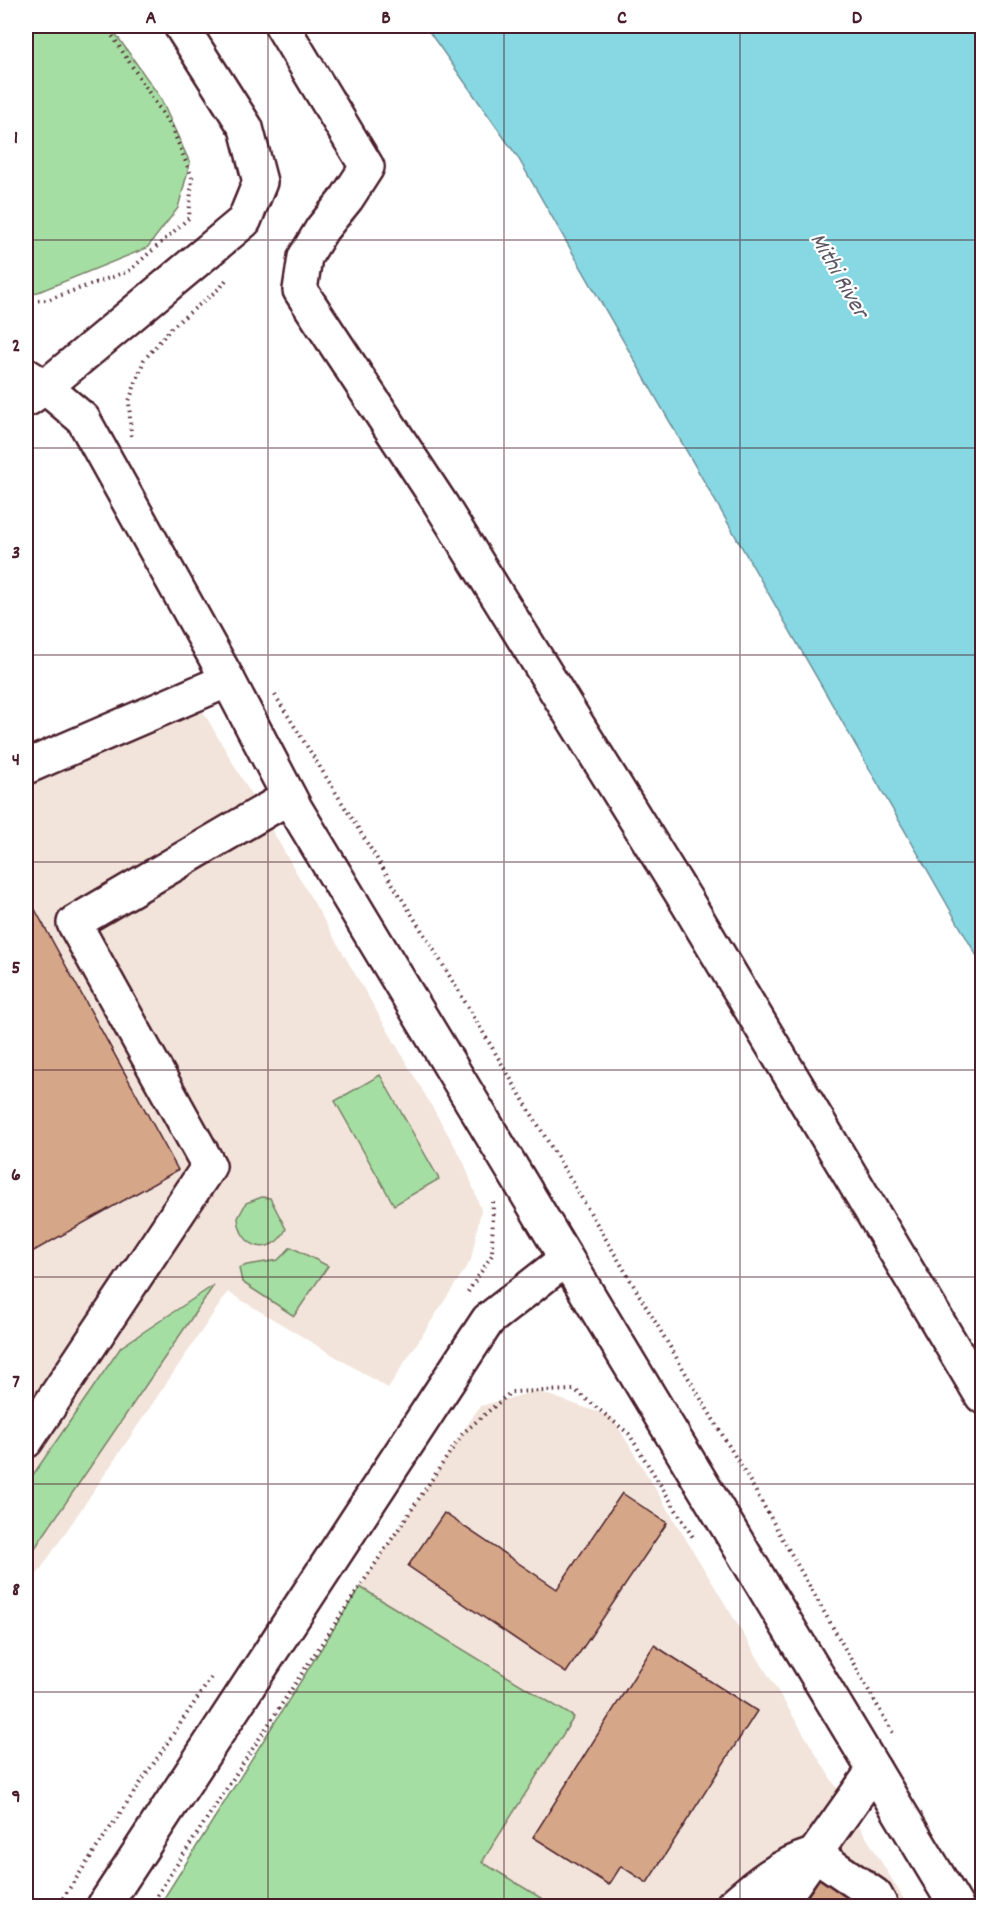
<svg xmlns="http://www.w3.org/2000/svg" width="1008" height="1932" font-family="Dekko,sans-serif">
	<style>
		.built { fill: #f2e4db }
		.green { fill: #a5dea2; stroke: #787e66; stroke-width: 1.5 }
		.water { fill: #87d8e2; stroke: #6f8e99; stroke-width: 1.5 }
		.building { fill: #d5a687; stroke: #4a1f2b; stroke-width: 1.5 }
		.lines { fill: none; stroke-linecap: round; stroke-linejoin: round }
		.minor-casing { stroke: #4a1f2b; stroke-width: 38 }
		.path { stroke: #4a1f2b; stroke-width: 4; stroke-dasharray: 1.5 4.5; stroke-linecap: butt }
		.minor { stroke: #fff; stroke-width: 33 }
		.grid { fill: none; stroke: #4a1f2b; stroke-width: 1.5; stroke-opacity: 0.55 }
		.labels { text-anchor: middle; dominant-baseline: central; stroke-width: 4.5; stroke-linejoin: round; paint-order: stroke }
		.water-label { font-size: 24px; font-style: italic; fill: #5c5662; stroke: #fff }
		.neatline { fill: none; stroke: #4a1f2b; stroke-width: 2 }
		.grid-label { font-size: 20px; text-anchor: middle; font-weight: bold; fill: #4a1f2b }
	</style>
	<rect width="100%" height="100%" fill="#fff"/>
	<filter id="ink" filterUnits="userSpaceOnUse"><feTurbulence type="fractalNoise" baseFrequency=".0167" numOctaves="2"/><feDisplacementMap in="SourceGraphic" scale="12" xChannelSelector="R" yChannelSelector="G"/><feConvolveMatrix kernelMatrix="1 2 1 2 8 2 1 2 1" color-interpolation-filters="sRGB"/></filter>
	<g filter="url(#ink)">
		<g class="built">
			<polygon points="197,701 464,1162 481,1210 471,1260 388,1388 228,1292 26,1591 26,778"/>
			<polygon points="537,1391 612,1417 908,1906 554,1906 482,1862 574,1717 360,1587 480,1406"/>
		</g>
		<g class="green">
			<polygon points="26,26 110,26 160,97 190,163 178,208 147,248 26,297"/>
			<polygon points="380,1075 439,1179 394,1205 335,1101"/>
			<path d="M262,1197l8,1 16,31c-14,29 -46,20 -48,-11l8,-15z"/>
			<polygon points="291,1247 328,1266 294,1316 242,1282 239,1268 247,1265 278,1260"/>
			<polygon points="214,1285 26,1561 26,1485 121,1347"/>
			<polygon points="360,1587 574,1717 482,1862 554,1906 159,1906"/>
		</g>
		<polygon class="water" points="425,26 982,26 982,965 517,156"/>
		<g class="building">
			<polygon points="26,893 178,1170 32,1252 26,1241"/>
			<polygon points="622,1493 667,1523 566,1673 408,1566 444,1513 557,1589"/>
			<polygon points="654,1645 757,1711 647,1883 621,1866 609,1885 533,1837"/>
			<polygon points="823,1873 870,1906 801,1906"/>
		</g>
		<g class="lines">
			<g class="minor-casing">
				<g id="minor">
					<polyline points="282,26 367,167 347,198 322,229 305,257 300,290 440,503 687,902 982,1396"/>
					<polyline points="26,375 45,387 83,419 228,680 295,808 956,1906"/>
					<polyline points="28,399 45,387 244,221 260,182 246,128 181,26"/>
					<polyline points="26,767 228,680"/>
					<polyline points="26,1441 209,1166 74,923 289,797"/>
					<polyline points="815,1854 875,1895 881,1906"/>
					<polyline points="104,1906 488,1320 566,1259"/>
					<path d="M732,1906c25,-22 48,-41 81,-51"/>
					<polyline points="778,1906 874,1770"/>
				</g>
			</g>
			<g class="path">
				<polyline points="26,301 47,300 129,271 189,218 192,177 172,128 106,26"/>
				<polyline points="131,436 129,401 144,360 172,327 221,287 226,280"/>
				<polyline points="275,695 440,960 748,1478 894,1735"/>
				<polyline points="468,1292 492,1255 493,1202"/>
				<polyline points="54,1906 61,1901 211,1678"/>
				<polyline points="152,1906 159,1892 308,1664 463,1433 511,1392 575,1390 629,1434 694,1539"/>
			</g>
			<use href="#minor" class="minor"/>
		</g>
	</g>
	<path class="grid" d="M268,26v1880M504,26v1880M740,26v1880M26,240h956M26,448h956M26,655h956M26,862h956M26,1070h956M26,1277h956M26,1484h956M26,1692h956"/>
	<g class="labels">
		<g class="water-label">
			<text transform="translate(838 276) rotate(60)">Mithi River</text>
		</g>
	</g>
	<rect width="1008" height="1932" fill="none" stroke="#fff" stroke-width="66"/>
	<rect x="33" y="33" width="942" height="1866" class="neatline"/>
	<g class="grid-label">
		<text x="151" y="23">A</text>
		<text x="386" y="23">B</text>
		<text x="622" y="23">C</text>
		<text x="857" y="23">D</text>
		<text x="16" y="143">1</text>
		<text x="16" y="351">2</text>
		<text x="16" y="558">3</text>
		<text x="16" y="765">4</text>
		<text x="16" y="973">5</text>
		<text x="16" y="1180">6</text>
		<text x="16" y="1387">7</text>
		<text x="16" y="1595">8</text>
		<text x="16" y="1802">9</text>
	</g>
</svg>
